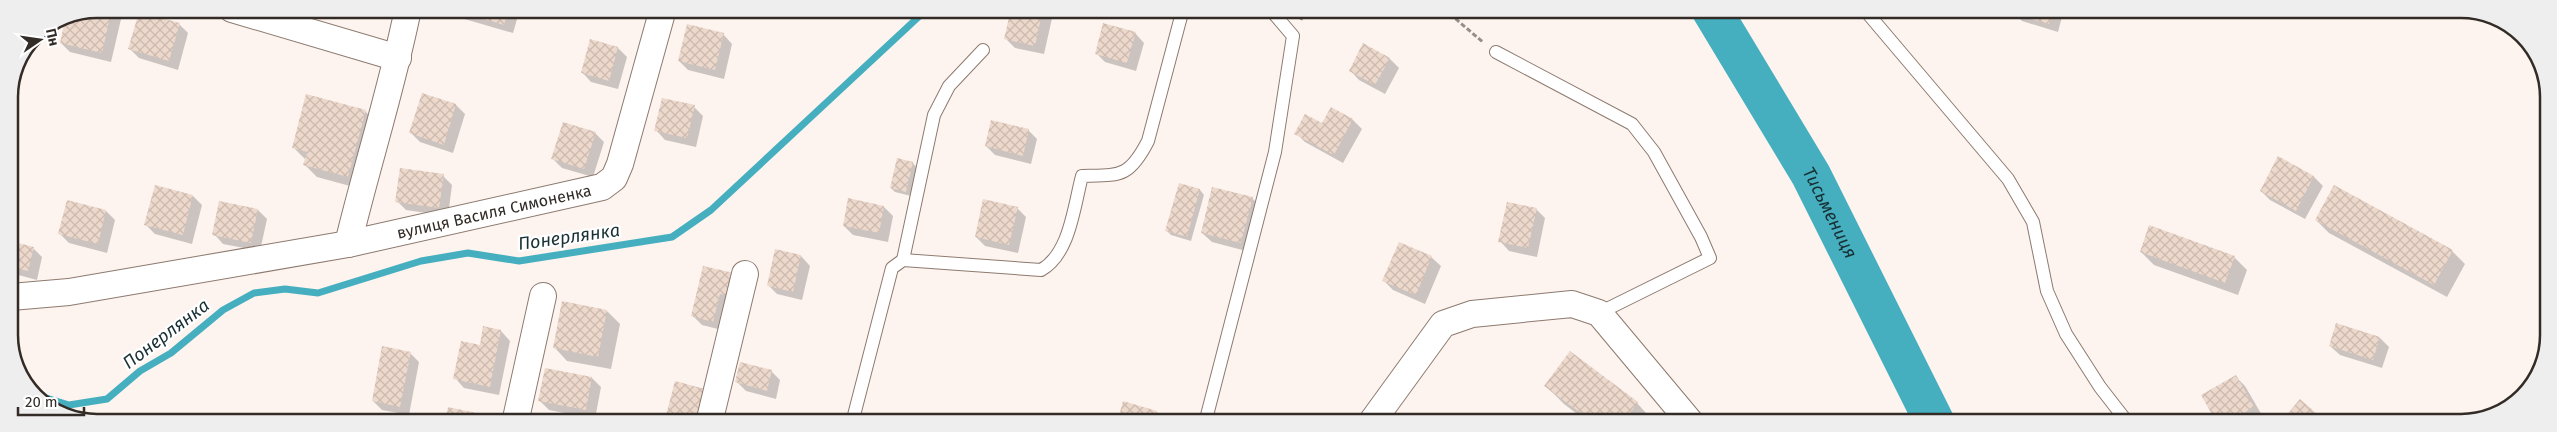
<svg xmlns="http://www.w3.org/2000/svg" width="2557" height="432" font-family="'Fira Sans',sans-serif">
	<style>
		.shadow { fill: #0003 }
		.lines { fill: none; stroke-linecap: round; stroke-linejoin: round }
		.stream { stroke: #46afbf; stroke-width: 7 }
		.river { stroke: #46afbf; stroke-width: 40 }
		.building { fill: url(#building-cross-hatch) }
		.lane-casing { stroke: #8d7a6f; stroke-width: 14 }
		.street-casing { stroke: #8d7a6f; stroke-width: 28 }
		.path { stroke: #968e89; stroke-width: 3; stroke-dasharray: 5 2.5; stroke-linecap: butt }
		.lane { stroke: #fff; stroke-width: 12 }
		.street { stroke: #fff; stroke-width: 26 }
		.labels { text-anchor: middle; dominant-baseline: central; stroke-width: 4.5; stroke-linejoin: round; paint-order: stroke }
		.street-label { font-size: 16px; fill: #322b26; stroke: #fff }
		.water-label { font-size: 18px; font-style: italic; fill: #182f33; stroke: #fff }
		.rim { fill: none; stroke: #322b26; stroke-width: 2.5 }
	</style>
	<defs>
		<pattern id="building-cross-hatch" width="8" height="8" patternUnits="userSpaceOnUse" patternTransform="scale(1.25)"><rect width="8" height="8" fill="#edd8cc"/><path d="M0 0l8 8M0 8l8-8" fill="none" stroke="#ccbaaf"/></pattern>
	</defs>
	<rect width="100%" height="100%" fill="#fdf4ef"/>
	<g class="shadow">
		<polygon points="97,9 115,9 122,15 111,62 70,52 61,43 73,23 75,13"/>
		<polygon points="452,9 520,9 513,33 461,18"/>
		<polygon points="605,9 641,9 638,19"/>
		<polygon points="1022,9 1048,9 1053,14 1044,54 1015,48 1006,39"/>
		<polygon points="2014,9 2064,9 2058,32 2022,21 2013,12"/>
		<polygon points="179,24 188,33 178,70 139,58 130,49"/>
		<polygon points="1135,33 1144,43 1136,71 1105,62 1096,53"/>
		<polygon points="723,34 732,44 724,79 688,70 679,61"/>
		<polygon points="591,41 618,48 627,57 618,89 591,82 582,72"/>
		<polygon points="1364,45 1390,59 1399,68 1385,94 1359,80 1350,70"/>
		<polygon points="423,94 456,105 465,114 453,153 420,142 411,133"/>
		<polygon points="694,107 703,116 696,147 665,140 656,130"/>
		<polygon points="1331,109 1353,120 1362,129 1343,163 1305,142 1296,133 1323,124"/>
		<polygon points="365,111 378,124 361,189 317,177 304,164 306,160 293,147"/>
		<polygon points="1028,130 1037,139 1031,164 995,155 986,146"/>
		<polygon points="595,133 604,142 593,177 562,168 553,159"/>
		<polygon points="2279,158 2314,177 2323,186 2305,219 2270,200 2261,191"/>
		<polygon points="898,160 913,163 917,168 911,196 895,192 891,188"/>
		<polygon points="443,176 452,185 448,216 406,210 397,201"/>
		<polygon points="1180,185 1200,190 1204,195 1191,241 1171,235 1167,231"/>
		<polygon points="193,196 202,205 192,244 155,234 146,225"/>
		<polygon points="1252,198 1261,207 1250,252 1212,242 1202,233"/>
		<polygon points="849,200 884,207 893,216 888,242 853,235 844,226"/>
		<polygon points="220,202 258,210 267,219 260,251 223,244 214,234"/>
		<polygon points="1017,208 1026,217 1018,253 985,246 976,237"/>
		<polygon points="1536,209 1545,218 1537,257 1509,251 1500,241"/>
		<polygon points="106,211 115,220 107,253 69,243 60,234"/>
		<polygon points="2316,220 2452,251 2465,264 2447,297 2329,233"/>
		<polygon points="10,242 33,248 42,257 37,280 11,273"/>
		<polygon points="776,251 801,256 810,266 802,300 777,294 768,285"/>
		<polygon points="2141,252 2234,257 2247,270 2238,295 2154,265"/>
		<polygon points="1431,257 1441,266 1425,304 1393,290 1384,281"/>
		<polygon points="734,274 722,330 702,325 693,316"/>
		<polygon points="607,311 620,324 611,369 567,361 555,348"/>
		<polygon points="484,328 501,331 510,341 499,395 464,388 455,378 480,346"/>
		<polygon points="2380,338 2389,347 2382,368 2340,355 2330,346"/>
		<polygon points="410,353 419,362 409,415 382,410 373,401"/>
		<polygon points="1570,353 1637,403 1655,423 1589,423 1564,404 1546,386"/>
		<polygon points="771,371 780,380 776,399 746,391 737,382"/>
		<polygon points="2236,377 2245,386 2263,417 2251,423 2219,423 2203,396"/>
		<polygon points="592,378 601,387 595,419 549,410 540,401"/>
		<polygon points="2300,401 2322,420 2326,423 2281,423"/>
		<polygon points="1124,403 1157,412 1165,423 1118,423"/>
		<polygon points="490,418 496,423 446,423"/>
	</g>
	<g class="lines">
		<polyline class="stream" points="26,381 43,397 69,405 107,399 140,371 171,353 223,310 254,293 285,289 318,293 421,261 468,253 519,261 672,237 711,210 927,9"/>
		<path class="river" id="s1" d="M1711,9l100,166 124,248"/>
	</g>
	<g class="building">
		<polygon points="97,9 112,9 102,53 60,43 65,20 72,21 74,13"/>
		<polygon points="451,9 508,9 504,25"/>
		<polygon points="1011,9 1043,9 1035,46 1004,39"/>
		<polygon points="2012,9 2053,9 2049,24 2011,13"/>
		<polygon points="139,12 180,23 169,61 128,49"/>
		<polygon points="1103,23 1136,32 1127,63 1095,54"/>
		<polygon points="687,24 724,33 715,70 678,61"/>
		<polygon points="590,39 618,47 609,81 581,73"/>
		<polygon points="1363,43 1390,58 1375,85 1349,71"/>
		<polygon points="422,93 456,104 444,145 409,133"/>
		<polygon points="306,94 366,110 348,177 303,165 307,152 292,148"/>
		<polygon points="662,98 695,105 687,138 654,131"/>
		<polygon points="1331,107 1353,119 1334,155 1294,134 1305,114 1322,123"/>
		<polygon points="991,120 1029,129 1023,156 985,146"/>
		<polygon points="563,122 596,132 584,169 551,159"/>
		<polygon points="2278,156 2314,176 2296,211 2260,191"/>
		<polygon points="897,158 913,162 906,192 890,188"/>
		<polygon points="400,168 444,174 439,208 395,202"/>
		<polygon points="1179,183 1200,189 1187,237 1165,231"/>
		<polygon points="155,185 193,195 183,235 144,225"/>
		<polygon points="2334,185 2453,250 2434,285 2315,220"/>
		<polygon points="1212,187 1253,197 1241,243 1201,233"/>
		<polygon points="848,198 884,206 879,233 843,226"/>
		<polygon points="983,199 1018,207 1009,245 975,237"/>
		<polygon points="67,200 106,210 98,244 58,234"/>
		<polygon points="219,201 258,209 251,243 212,235"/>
		<polygon points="1507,202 1537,208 1528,248 1498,242"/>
		<polygon points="2149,225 2235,256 2225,283 2140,252"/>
		<polygon points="10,241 34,247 28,271 11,267"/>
		<polygon points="1399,242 1432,256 1416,295 1382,281"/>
		<polygon points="775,249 801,255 793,292 767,286"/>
		<polygon points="703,266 734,273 729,296 720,294 713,322 691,316"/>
		<polygon points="562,301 607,310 598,357 553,348"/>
		<polygon points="2336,323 2380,337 2373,360 2329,346"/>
		<polygon points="483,326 501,330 490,387 453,379 461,341 480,345"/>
		<polygon points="382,346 411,352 400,407 372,401"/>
		<polygon points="1570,351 1638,402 1626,419 1632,423 1594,423 1544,386"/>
		<polygon points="740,362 772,370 767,391 735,382"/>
		<polygon points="545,368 592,377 586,410 538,401"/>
		<polygon points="2236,375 2254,407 2227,423 2217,423 2201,395"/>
		<polygon points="675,381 705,389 697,423 664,423"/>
		<polygon points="2300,399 2323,419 2319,423 2280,423"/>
		<polygon points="1123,401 1157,411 1154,423 1117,423"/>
		<polygon points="448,407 491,416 490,423 445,423"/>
	</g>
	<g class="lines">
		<g class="lane-casing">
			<g id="lane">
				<polyline points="1864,9 2008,179 2033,222 2047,291 2066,334 2100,387 2128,423"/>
				<polyline points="1496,52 1632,124 1654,152 1701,237 1710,258 1599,313"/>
				<polyline points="903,260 934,115 949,86 983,50"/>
				<path d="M852,423l40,-155 11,-8 138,10c29,-16 33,-64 41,-94 38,-1 47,2 66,-35l35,-132"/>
				<polyline points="1205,423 1275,152 1293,36 1270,9"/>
			</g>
		</g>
		<g class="street-casing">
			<g id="street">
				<polyline points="232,9 398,58"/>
				<path d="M348,244c19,-79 44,-156 60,-235"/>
				<path id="s2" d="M11,297l58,-5 279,-48 254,-57 12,-9 6,-14 43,-155"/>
				<polyline points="515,423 543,296"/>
				<polyline points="709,423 745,274"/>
				<polyline points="1371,423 1443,324 1472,314 1572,304 1599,313 1691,423"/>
			</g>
		</g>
		<g class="path">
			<polyline points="1444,9 1484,43"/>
			<polyline points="1301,20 1305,9"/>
		</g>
		<use href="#lane" class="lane"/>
		<use href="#street" class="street"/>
	</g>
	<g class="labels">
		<g class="street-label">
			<text stroke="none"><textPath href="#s2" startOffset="491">вулиця Василя Симоненка</textPath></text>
		</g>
		<g class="water-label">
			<text stroke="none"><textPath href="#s1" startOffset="236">Тисьмениця</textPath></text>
			<text transform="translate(569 237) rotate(-8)">Понерлянка</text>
			<text transform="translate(166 334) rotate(-37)">Понерлянка</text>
		</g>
	</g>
	<path d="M0 0H2557V432H0ZM97 18H2461A79 79 0 0 1 2540 97V335A79 79 0 0 1 2461 414H97A79 79 0 0 1 18 335V97A79 79 0 0 1 97 18Z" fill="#efeeee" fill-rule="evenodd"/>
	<path class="rim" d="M97 18H2461A79 79 0 0 1 2540 97V335A79 79 0 0 1 2461 414H97A79 79 0 0 1 18 335V97A79 79 0 0 1 97 18Z"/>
	<g transform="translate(40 40) rotate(77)" stroke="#ffffff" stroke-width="4" paint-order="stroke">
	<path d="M0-4L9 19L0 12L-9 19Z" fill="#322b26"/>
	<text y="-8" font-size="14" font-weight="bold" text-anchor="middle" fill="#322b26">Пн</text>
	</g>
	<path d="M18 407v8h66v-8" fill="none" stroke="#322b26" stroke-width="2.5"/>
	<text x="25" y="407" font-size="15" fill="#322b26" stroke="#ffffff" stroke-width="4" paint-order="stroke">20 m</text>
</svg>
